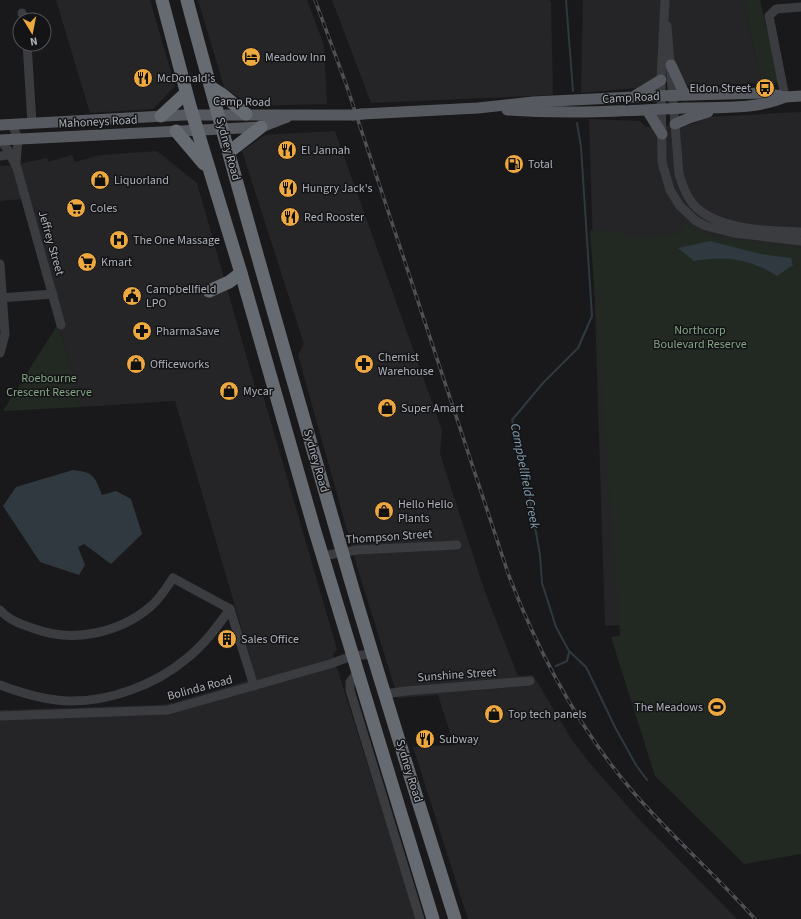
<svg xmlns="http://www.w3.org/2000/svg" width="801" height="919" font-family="'Source Sans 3',sans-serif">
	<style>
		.built { fill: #252528 }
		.green { fill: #212922 }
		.water { fill: #2f393f }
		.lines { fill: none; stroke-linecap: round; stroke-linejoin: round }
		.stream { stroke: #2f393f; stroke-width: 2 }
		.minor { stroke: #3a3c40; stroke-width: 9 }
		.major { stroke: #56595f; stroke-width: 11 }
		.highway { stroke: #666a71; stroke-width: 13 }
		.rail-casing { stroke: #4d5055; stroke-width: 3.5 }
		.rail { stroke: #141416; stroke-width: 2; stroke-dasharray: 6; stroke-linecap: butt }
		.major-bridge { stroke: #56595f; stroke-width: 11 }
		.labels { text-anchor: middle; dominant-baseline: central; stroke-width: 3; stroke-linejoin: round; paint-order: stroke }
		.poi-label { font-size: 12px; fill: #acb1ba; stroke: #141416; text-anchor: start }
		.street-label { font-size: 12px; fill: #acb1ba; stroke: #141416 }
		.park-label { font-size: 12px; fill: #84a584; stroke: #141416 }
		.water-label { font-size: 13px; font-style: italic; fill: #84a1b4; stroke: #141416 }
	</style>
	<rect width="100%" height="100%" fill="#19191b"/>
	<g class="built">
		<polygon points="56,0 150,0 175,86 153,109 90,113"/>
		<polygon points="198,0 307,0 324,45 327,104 251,106 224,87"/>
		<polygon points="332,0 549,0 551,2 553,95 371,103"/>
		<polygon points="583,0 743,0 762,83 690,87 680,79 651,80 636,88 581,93"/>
		<polygon points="801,112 801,612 605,626 589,119 640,121 646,127 693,124 708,117"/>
		<polygon points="335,131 442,430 440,454 485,592 518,676 533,675 572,740 589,762 637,817 737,919 468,919 413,747 454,745 438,695 398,698 359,573 298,355 304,344 242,151 265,135"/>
		<polygon points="157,151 197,183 254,383 255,396 263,395 337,649 333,655 416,919 0,919 0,710 158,705 173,703 256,678 175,401 81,407 58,324 19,164 47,158 48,162 72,155 75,162 101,155"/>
		<polygon points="13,165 22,199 0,201 0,166"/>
	</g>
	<g class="green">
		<polygon points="743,0 760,0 779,83 762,83"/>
		<polygon points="687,222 711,236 801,248 801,854 744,864 655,776 611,637 620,636 590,230 619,232 626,237 677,235"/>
		<polygon points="58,324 81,407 3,411"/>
	</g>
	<g class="water">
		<path d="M710,241l51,13 30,4 2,7 -16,11c-27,-17 -51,-21 -83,-15l-16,-13z"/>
		<path d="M73,470c21,2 22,7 29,25l14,-4 15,8 11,35 -31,30 -27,-20 -6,3 7,18 -6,10 -39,-13 -37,-56 13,-19z"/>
	</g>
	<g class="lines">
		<g class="stream">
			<polyline points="566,0 573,91"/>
			<polyline points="577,123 581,147 592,316 578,348 543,383 512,420 526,477 540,555 542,583 556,627 569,651 586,667 616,729 636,765 647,780"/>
			<polyline points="556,666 567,661 569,652"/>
		</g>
		<g class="minor">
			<polyline points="665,0 661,80 662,162 670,190 680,206 696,221 706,226 734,233 801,241"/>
			<polyline points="22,13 25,20"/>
			<path d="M667,26l12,148c3,10 7,22 14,30 22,26 76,27 108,28"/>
			<polyline points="27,44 32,123"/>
			<polyline points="785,97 769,16 776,9 801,7"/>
			<polyline points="12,124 18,139 16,163"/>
			<polyline points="0,140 8,150 17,168 61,325"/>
			<polyline points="0,156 15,154"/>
			<polyline points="0,264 5,334 0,353"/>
			<polyline points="0,298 53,294"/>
			<polyline points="322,556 357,550 457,545"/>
			<polyline points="230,609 254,686"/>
			<path d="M0,610c8,10 23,15 35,19 38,14 84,4 115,-22 10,-8 16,-19 23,-29l57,31"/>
			<polyline points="357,673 350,682 350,690 420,919"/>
			<path d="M0,685c21,8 45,15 68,16 41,1 87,-16 118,-42 18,-14 31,-32 44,-50"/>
			<polyline points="385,694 406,691 530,681"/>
			<polyline points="0,716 168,710 330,664 352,656 373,654"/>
		</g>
		<g class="major">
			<polyline points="671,65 685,95"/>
			<polyline points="636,95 661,80"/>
			<path d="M507,110c60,4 119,1 179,-2 32,-1 70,2 99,-11"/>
			<polyline points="647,110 662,134"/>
			<polyline points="362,114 478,108 533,102 654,96 765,93 785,97 801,96"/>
			<polyline points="675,124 689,118 708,112"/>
			<polyline points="0,125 183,115 353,115"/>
			<polyline points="0,140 261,127 287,117"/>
		</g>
		<g class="highway">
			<polyline points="162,0 190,106 241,273 314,528 433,919"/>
			<path d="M187,0c49,184 102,368 155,551 35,123 75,246 113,368"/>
			<polyline points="212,88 223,95 246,114"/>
			<polyline points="161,116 186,93"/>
			<polyline points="176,131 204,164"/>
			<polyline points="229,152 261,127"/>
			<polyline points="209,291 229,282 241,273"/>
		</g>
		<g class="rail-casing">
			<path id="rail" d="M315,0l31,84 163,492c30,78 70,153 125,217 38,44 82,82 121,126"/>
		</g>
		<use href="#rail" class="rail"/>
		<polyline class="major-bridge" points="353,115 362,114"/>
	</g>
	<defs>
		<g id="hotel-disc" transform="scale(1)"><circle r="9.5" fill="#eda83f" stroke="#141416"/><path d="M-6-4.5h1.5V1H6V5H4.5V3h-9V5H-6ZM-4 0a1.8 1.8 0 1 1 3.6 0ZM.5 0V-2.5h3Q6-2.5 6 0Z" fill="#111"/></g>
		<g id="restaurant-disc" transform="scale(1)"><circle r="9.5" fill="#eda83f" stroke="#141416"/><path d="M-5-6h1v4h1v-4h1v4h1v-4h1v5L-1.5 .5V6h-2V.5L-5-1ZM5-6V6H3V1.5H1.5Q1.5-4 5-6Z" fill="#111"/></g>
		<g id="bus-disc" transform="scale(1)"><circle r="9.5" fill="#eda83f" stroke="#141416"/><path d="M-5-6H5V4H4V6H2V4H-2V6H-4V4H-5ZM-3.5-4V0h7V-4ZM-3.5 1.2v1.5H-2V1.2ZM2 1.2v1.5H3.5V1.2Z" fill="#111"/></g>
		<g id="fuel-disc" transform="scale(1)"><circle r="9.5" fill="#eda83f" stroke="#141416"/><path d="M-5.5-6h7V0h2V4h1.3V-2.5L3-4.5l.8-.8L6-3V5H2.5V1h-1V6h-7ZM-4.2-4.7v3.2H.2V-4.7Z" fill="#111"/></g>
		<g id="shop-disc" transform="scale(1)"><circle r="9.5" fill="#eda83f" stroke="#141416"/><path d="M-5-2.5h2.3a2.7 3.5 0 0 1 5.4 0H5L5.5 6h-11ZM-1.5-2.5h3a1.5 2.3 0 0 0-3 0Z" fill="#111"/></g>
		<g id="supermarket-disc" transform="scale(1)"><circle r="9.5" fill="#eda83f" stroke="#141416"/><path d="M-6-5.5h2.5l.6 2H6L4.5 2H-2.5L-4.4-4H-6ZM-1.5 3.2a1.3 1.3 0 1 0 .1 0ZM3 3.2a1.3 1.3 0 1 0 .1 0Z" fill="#111"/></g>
		<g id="hospital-disc" transform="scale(1)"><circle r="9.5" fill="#eda83f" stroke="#141416"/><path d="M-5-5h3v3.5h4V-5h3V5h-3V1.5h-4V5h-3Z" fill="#111"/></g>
		<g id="civic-disc" transform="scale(1)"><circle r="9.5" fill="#eda83f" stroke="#141416"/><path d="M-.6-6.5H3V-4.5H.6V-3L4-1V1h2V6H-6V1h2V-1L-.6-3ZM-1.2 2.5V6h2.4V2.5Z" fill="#111"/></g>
		<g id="pharmacy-disc" transform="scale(1)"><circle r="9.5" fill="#eda83f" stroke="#141416"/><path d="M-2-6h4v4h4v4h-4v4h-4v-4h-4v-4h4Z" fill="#111"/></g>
		<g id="building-disc" transform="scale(1)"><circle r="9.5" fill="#eda83f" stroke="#141416"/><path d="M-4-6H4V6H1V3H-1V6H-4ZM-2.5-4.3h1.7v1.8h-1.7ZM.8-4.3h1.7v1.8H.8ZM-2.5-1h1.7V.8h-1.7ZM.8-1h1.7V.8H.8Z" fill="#111"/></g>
		<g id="stadium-disc" transform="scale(1)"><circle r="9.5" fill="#eda83f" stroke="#141416"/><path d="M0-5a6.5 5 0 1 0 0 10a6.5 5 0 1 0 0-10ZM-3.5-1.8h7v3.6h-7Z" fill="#111"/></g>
	</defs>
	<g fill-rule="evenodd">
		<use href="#hotel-disc" x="251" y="57"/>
		<use href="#restaurant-disc" x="143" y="78"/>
		<use href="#bus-disc" x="765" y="88"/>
		<use href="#restaurant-disc" x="287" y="150"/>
		<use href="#fuel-disc" x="514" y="164"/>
		<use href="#shop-disc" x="100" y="180"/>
		<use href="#restaurant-disc" x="288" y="188"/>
		<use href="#supermarket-disc" x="76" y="208"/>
		<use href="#restaurant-disc" x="290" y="217"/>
		<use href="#hospital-disc" x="119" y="240"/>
		<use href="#supermarket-disc" x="87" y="262"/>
		<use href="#civic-disc" x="132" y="296"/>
		<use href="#pharmacy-disc" x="142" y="331"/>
		<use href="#shop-disc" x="136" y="364"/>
		<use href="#pharmacy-disc" x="364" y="364"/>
		<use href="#shop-disc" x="229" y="391"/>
		<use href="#shop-disc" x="387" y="408"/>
		<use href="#shop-disc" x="384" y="511"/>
		<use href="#building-disc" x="227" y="639"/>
		<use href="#stadium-disc" x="717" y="707"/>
		<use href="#shop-disc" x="494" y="714"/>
		<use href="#restaurant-disc" x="425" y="739"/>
	</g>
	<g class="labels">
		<g class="poi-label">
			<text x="265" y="57">Meadow Inn</text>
			<text x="157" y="78">McDonald's</text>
			<text x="751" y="88" text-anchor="end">Eldon Street</text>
			<text x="301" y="150">El Jannah</text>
			<text x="528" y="164">Total</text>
			<text x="114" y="180">Liquorland</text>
			<text x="302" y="188">Hungry Jack's</text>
			<text x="90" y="208">Coles</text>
			<text x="304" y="217">Red Rooster</text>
			<text x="133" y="240">The One Massage</text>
			<text x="101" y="262">Kmart</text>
			<text x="146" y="289">Campbellfield<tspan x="146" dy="14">LPO</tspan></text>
			<text x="156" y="331">PharmaSave</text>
			<text x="378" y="357">Chemist<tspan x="378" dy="14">Warehouse</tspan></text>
			<text x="150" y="364">Officeworks</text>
			<text x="243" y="391">Mycar</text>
			<text x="401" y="408">Super Amart</text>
			<text x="398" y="504">Hello Hello<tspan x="398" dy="14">Plants</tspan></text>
			<text x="241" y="639">Sales Office</text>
			<text x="703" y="707" text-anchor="end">The Meadows</text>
			<text x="508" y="714">Top tech panels</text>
			<text x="439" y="739">Subway</text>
		</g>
		<g class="street-label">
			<text transform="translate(631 98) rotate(-3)">Camp Road</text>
			<text transform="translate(242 102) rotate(1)">Camp Road</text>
			<text transform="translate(98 122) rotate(-3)">Mahoneys Road</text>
			<text transform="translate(228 149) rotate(75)">Sydney Road</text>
			<text transform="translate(51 243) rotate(74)">Jeffrey Street</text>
			<text transform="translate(316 461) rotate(74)">Sydney Road</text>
			<text transform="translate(389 537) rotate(-4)">Thompson Street</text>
			<text transform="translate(457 675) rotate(-4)">Sunshine Street</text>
			<text transform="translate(200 688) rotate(-15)">Bolinda Road</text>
			<text transform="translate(409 771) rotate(73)">Sydney Road</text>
		</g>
		<g class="park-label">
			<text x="700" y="330">Northcorp<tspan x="700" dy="14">Boulevard Reserve</tspan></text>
			<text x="49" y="378">Roebourne<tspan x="49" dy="14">Crescent Reserve</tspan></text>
		</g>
		<g class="water-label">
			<text transform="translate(525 476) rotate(79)">Campbellfield Creek</text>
		</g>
	</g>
	<g transform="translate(32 32) rotate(170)"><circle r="19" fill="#141416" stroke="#515358"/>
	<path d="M0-3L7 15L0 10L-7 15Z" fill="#eda83f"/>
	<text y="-6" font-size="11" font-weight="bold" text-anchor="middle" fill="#acb1ba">N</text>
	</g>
</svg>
